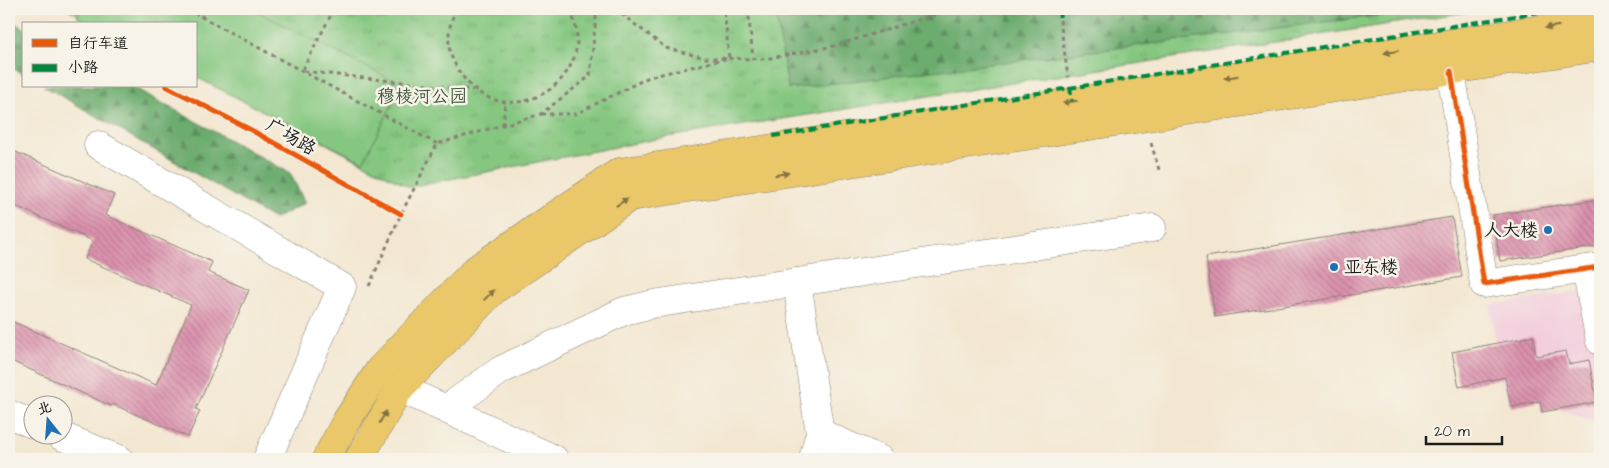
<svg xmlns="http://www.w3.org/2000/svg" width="1609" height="468" font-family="'Architects Daughter','LXGW WenKai TC',sans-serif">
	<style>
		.built { fill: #f3cfde }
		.grass { fill: url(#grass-tufts); stroke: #50724e }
		.forest { fill: url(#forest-firs); stroke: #446445 }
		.pitch { fill: #85c780; stroke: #50724e }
		.building { fill: url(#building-back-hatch) }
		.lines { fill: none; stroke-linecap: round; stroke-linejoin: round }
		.minor-casing { stroke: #888276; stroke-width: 29 }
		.major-casing { stroke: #888276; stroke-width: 29 }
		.path { stroke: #888276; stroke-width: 3; stroke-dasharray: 4 4; stroke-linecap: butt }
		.minor { stroke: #fff; stroke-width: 28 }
		.major { stroke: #eac769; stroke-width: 28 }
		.quiet { stroke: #00873e; stroke-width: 4; stroke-dasharray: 8 4; stroke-linecap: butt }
		.cycleway-casing { stroke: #f7f3e8; stroke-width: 8 }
		.cycleway { stroke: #e8590c; stroke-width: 5 }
		.oneway { fill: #837242 }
		.poi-dot { fill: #1f6fb2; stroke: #f7f3e8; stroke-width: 2 }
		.labels { text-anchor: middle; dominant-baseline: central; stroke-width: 5; stroke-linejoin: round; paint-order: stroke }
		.park-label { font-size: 18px; fill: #41583f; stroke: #f7f3e8 }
		.street-label { font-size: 18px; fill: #1c1c1c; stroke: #f7f3e8 }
		.poi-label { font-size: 18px; fill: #1c1c1c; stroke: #f7f3e8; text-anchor: end }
	</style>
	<defs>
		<pattern id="grass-tufts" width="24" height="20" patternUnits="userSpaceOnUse" patternTransform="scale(1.25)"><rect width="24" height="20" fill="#85c780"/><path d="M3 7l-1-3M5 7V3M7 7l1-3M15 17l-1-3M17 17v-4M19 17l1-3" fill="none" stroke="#72aa6e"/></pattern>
		<pattern id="forest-firs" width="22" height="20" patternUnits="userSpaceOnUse" patternTransform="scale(1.25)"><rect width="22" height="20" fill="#6cac6e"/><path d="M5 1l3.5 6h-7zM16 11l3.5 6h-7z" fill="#588b5a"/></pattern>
		<pattern id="building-back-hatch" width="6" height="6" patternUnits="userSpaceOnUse" patternTransform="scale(1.25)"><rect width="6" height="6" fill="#dc92ae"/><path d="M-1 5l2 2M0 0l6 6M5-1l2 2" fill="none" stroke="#b2768d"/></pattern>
	</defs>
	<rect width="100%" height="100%" fill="#f7f3e8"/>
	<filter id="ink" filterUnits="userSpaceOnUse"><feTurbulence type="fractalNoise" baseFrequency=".02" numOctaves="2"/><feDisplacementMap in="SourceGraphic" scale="10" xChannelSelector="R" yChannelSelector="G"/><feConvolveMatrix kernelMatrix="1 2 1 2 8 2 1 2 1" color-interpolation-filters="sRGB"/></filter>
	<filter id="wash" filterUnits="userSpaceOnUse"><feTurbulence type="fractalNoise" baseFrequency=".0096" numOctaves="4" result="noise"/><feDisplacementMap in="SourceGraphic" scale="20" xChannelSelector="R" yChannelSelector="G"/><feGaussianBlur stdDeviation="1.12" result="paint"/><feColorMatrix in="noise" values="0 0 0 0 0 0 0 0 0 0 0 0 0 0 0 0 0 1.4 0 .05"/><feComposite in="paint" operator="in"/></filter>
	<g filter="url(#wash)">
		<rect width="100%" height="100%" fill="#f3e7d1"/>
		<polygon class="built" points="1600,288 1600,424 1503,388 1490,305"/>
		<polygon class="grass" points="67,9 1486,9 667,137 409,187 196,76 196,24 96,24"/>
		<g class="forest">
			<polygon points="775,9 1431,9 788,89"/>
			<polygon points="9,20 24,28 24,75 9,66"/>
			<polygon points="44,86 131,86 290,173 305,203 274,219"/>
		</g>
		<polygon class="pitch" points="81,9 252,9 402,85 363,162 196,77 196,24 91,24 77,17"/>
		<g id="blocks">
			<g class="building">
				<polygon points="9,149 114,195 105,215 212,262 208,272 249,290 196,409 200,411 188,437 112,404 111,406 9,360 9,320 156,385 191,305 85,259 93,241 9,203"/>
				<polygon points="1600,199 1600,246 1500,261 1493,215"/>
				<polygon points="1452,217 1462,277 1215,317 1206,257"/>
				<polygon points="1533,336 1536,356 1566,351 1569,364 1589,360 1597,402 1542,412 1540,401 1511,407 1505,377 1459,387 1452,352"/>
			</g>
		</g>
	</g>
	<g filter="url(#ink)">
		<use href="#blocks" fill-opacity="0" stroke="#888276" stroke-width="1"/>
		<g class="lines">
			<g class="minor-casing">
				<g id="minor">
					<polyline points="1451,71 1484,284 1600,267"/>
					<polyline points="98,145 342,287 267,459"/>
					<polyline points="1586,269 1600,341"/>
					<polyline points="797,282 820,433 813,459"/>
					<polyline points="400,388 554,459"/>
					<polyline points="446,409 501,370 624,311 653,304 1152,228"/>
					<polyline points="9,414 32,424"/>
					<polyline points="820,433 879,459"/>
					<polyline points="61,436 119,459"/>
				</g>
			</g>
			<g class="major-casing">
				<g id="major">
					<polyline points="326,459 345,423 380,369 476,269 619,172 1600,20"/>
					<polyline points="359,459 400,388 494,290 630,197 1600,47"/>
				</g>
			</g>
			<g class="path">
				<polyline points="187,9 437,144"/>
				<polyline points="196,9 202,17 206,9"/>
				<polyline points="334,9 302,71 473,90"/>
				<path d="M457,9c-9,13 -11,36 -4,51 41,89 155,21 116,-51"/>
				<polyline points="615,9 666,48 706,58 765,59 834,46 953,9"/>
				<polyline points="620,9 627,16"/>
				<polyline points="748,9 753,59"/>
				<polyline points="1060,20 1068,77"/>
				<polyline points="541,114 576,114 649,77 729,58 724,9"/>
				<polyline points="503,125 505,102"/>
				<polyline points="1151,143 1160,173"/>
				<polyline points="369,286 401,214 437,144 541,114 590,76 596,17 591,9"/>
			</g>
			<use href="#minor" class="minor"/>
			<use href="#major" class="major"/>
			<g class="quiet">
				<polyline points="1059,9 1060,20"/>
				<polyline points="1070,87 1072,102"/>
				<polyline points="773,136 1558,9"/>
			</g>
			<g class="cycleway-casing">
				<g id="cycleway">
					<polyline points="1451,71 1484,284 1600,267"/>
					<polyline points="166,86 251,130 401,214"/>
				</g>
			</g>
			<use href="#cycleway" class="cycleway"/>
		</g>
		<defs><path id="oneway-solid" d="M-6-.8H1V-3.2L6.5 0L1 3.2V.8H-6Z" transform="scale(1.25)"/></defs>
		<g class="oneway">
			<use href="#oneway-solid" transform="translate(1552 27) rotate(171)"/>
			<use href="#oneway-solid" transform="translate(1391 52) rotate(171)"/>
			<use href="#oneway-solid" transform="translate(1231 77) rotate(171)"/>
			<use href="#oneway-solid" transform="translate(1070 102) rotate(171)"/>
			<use href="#oneway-solid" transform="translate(782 174) rotate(-9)"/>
			<use href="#oneway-solid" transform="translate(622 202) rotate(-34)"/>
			<use href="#oneway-solid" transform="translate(489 295) rotate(-45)"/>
			<use href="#oneway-solid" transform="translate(383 417) rotate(-60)"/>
		</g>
	</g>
	<g class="poi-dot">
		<circle cx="1548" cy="230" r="5"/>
		<circle cx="1334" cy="267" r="5"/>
	</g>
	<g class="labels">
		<g class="park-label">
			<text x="422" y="96">穆棱河公园</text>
		</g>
		<g class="street-label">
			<text transform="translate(291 137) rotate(30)">广场路</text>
		</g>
		<g class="poi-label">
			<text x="1538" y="230">人大楼</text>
			<text x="1344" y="267" text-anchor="start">亚东楼</text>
		</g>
	</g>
	<rect width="1609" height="468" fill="none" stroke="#f7f3e8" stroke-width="30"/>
	<rect x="22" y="22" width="175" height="65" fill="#f7f3e8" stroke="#9f9d96"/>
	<rect x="32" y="39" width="25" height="8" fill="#e8590c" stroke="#9f9d96"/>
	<text x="68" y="48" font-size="15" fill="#1c1c1c">自行车道</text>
	<rect x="32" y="64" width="25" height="8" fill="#00873e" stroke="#9f9d96"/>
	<text x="68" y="72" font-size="15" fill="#1c1c1c">小路</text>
	<g transform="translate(48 420) rotate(343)"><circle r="24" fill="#f7f3e8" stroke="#9f9d96"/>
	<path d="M0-4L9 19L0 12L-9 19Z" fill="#1f6fb2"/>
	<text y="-8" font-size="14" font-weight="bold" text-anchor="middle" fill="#1c1c1c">北</text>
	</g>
	<path d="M1426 436v8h76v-8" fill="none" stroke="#1c1c1c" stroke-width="2.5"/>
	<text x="1434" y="436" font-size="15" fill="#1c1c1c" stroke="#f7f3e8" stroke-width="4" paint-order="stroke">20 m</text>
</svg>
